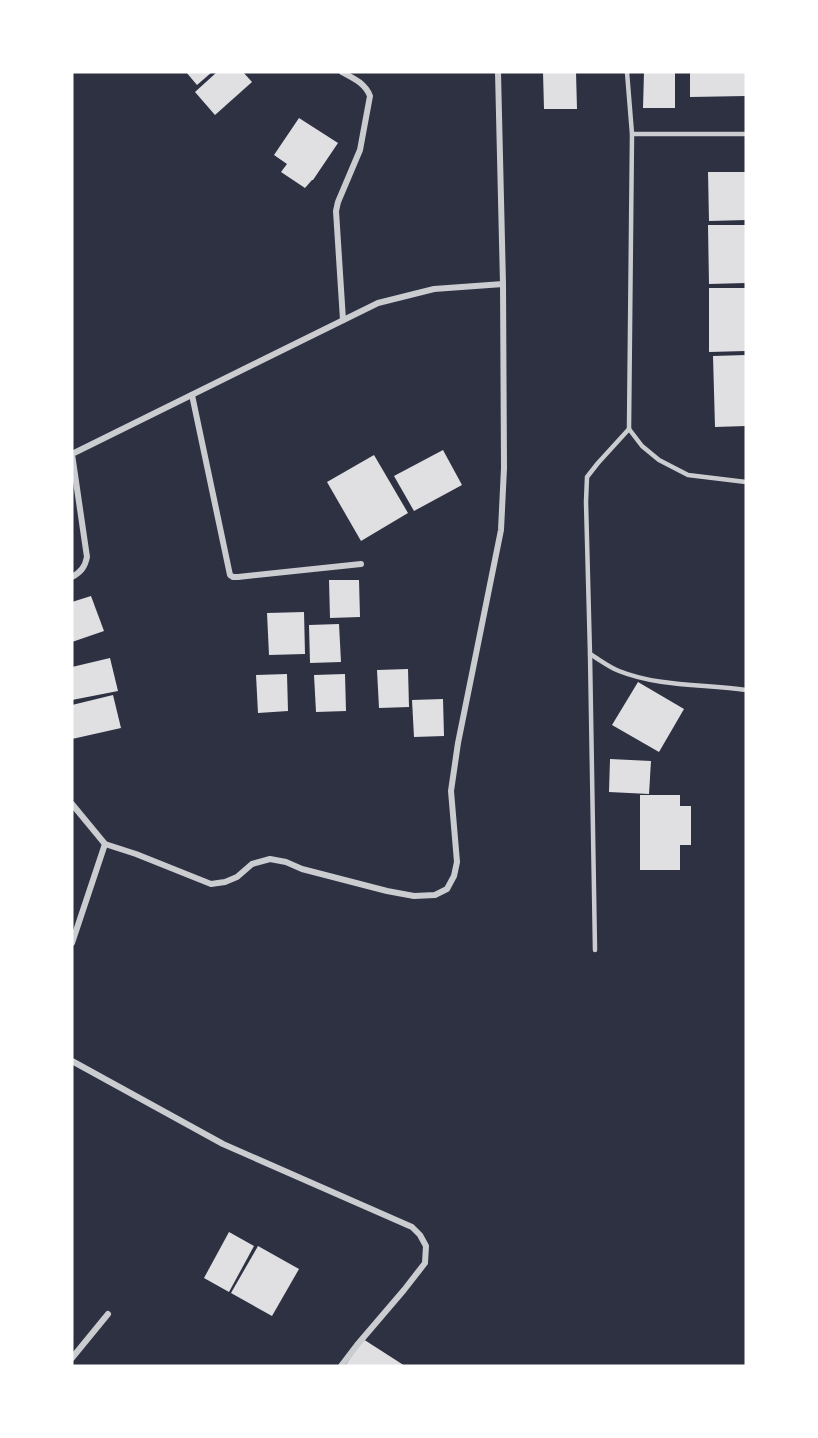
<svg xmlns="http://www.w3.org/2000/svg" width="818" height="1438" font-family="'Source Sans 3',sans-serif">
	<style>
		.building { fill: #e0e0e3 }
		.lines { fill: none; stroke-linecap: round; stroke-linejoin: round }
		.service { stroke: #caccd0; stroke-width: 4.5 }
		.minor { stroke: #caccd0; stroke-width: 6 }
	</style>
	<rect width="100%" height="100%" fill="#2d3142"/>
	<g class="building">
		<polygon points="186,72 212,72 197,85"/>
		<polygon points="217,72 243,72 252,82 215,115 195,92"/>
		<polygon points="543,72 576,72 577,109 544,109"/>
		<polygon points="644,72 675,72 675,108 643,108"/>
		<polygon points="690,72 746,72 746,96 690,97"/>
		<polygon points="299,118 338,143 313,180 312,180 305,188 281,172 287,164 274,155"/>
		<polygon points="708,172 746,172 746,220 709,221"/>
		<polygon points="708,225 746,225 746,283 709,284"/>
		<polygon points="709,288 746,288 746,351 709,352"/>
		<polygon points="746,355 746,426 715,427 713,356"/>
		<polygon points="443,450 462,485 414,511 394,476"/>
		<polygon points="374,455 408,513 361,541 327,482"/>
		<polygon points="329,580 359,580 360,617 330,618"/>
		<polygon points="91,596 104,631 72,642 72,602"/>
		<polygon points="304,612 305,654 269,655 267,613"/>
		<polygon points="339,624 341,662 310,663 309,625"/>
		<polygon points="110,658 118,691 72,700 72,667"/>
		<polygon points="408,669 409,707 379,708 377,670"/>
		<polygon points="287,674 288,711 258,713 256,675"/>
		<polygon points="345,674 346,711 316,712 314,675"/>
		<polygon points="638,682 684,709 659,752 612,725"/>
		<polygon points="113,695 121,728 72,739 72,705"/>
		<polygon points="443,699 444,736 414,737 412,700"/>
		<polygon points="610,759 651,761 649,794 609,792"/>
		<polygon points="640,795 680,795 680,806 691,806 691,845 680,845 680,870 640,870"/>
		<polygon points="229,1232 254,1246 229,1292 204,1278"/>
		<polygon points="258,1246 299,1269 272,1316 231,1293"/>
		<polygon points="363,1339 405,1366 345,1366"/>
	</g>
	<g class="lines">
		<g class="service">
			<polyline points="627,72 632,134"/>
			<polyline points="746,134 632,134 629,429 642,446 659,460 688,475 746,482"/>
			<path d="M590,654c10,6 19,13 29,17 40,16 85,13 127,19"/>
			<polyline points="595,950 590,654 586,502 587,477 598,463 629,429"/>
		</g>
		<g class="minor">
			<path d="M342,72c11,6 23,11 28,24l-10,54 -22,52 -2,9 7,109"/>
			<polyline points="192,395 230,575 233,577 238,577 361,564"/>
			<path d="M72,577c9,-5 13,-10 15,-20l-15,-103 306,-151 56,-14 69,-5"/>
			<polyline points="72,804 105,844 136,854 211,884 225,882 237,877 252,864 270,859 286,862 302,869 387,891 414,896 435,895 447,889 454,876 457,862 451,791 458,743 501,530 504,468 503,284 498,72"/>
			<polyline points="72,943 105,844"/>
			<polyline points="72,1061 223,1144 412,1227 420,1235 426,1246 425,1263 404,1290 357,1345 341,1366"/>
			<polyline points="72,1358 108,1314"/>
		</g>
	</g>
	<rect width="818" height="1438" fill="none" stroke="#ffffff" stroke-width="147"/>
</svg>
